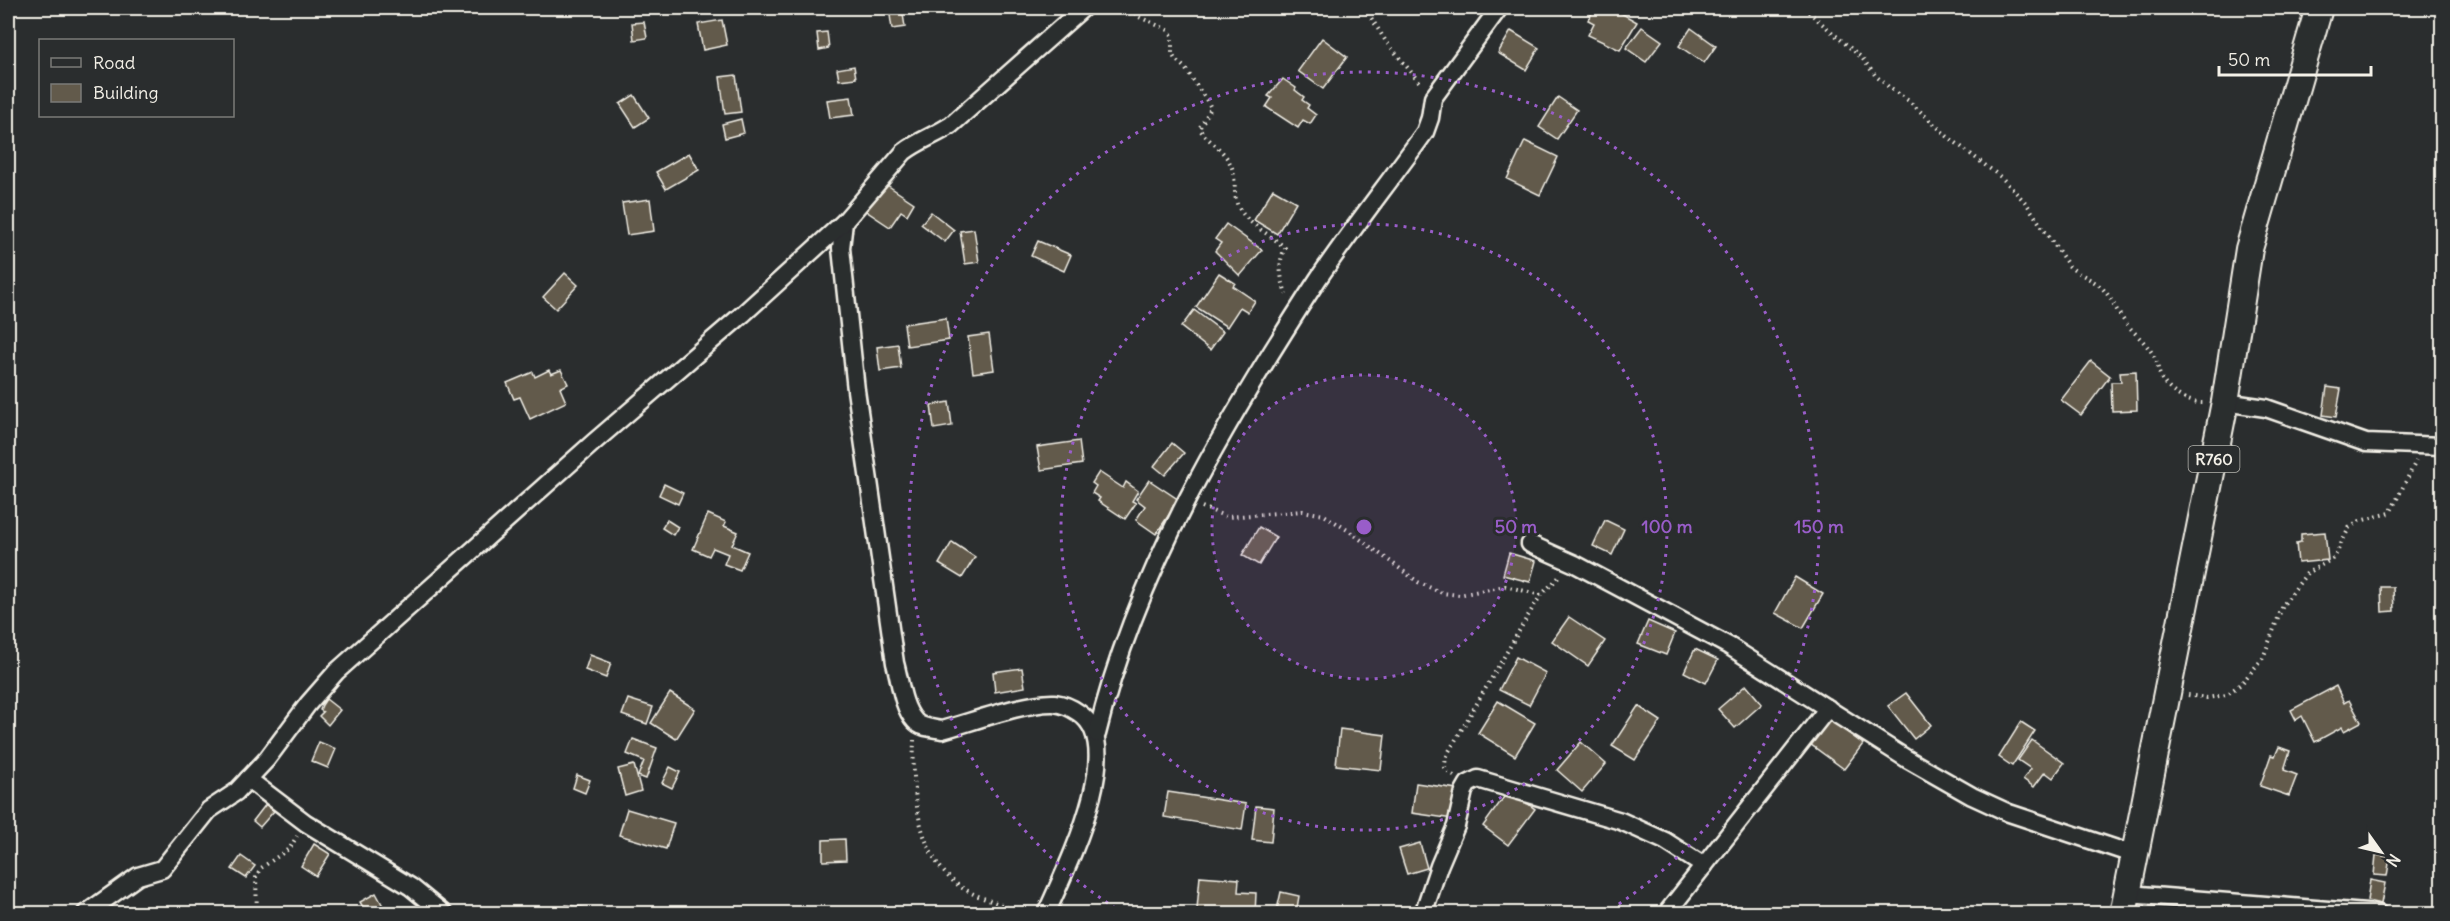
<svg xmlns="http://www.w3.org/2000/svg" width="2450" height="921" font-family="Delius,sans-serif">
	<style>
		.building { fill: #625a4b; stroke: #f4f1e8; stroke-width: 1.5 }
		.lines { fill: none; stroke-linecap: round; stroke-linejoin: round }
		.minor-casing { stroke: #f4f1e8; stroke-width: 21 }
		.primary-casing { stroke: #f4f1e8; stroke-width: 30 }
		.path { stroke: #f4f1e8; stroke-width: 4; stroke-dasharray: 1.5 4.5; stroke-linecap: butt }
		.minor { stroke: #2a2d2e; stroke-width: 16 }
		.primary { stroke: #2a2d2e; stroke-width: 26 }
		.ring { fill: none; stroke: #995dc9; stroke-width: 3; stroke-dasharray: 3 6 }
		.labels { text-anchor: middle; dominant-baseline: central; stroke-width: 6; stroke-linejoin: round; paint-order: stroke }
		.shield { fill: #2a2d2e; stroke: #b7b6b0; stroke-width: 1.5 }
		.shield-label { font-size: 16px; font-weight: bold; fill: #f4f1e8 }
		.centre { fill: #995dc9; stroke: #2a2d2e; stroke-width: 3 }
		.ring-label { font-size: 18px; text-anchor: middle; font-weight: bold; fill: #995dc9; stroke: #2a2d2e; stroke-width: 6; stroke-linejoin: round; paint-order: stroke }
	</style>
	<rect width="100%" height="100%" fill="#2a2d2e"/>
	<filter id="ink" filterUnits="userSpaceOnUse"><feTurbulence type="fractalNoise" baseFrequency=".0167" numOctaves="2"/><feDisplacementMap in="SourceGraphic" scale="12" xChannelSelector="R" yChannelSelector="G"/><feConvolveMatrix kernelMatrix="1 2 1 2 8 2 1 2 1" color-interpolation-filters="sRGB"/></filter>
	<g filter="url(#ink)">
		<g class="building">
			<polygon points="889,8 902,8 905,27 892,29"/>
			<polygon points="1595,8 1612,8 1637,22 1620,50 1588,35 1594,23 1588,20"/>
			<polygon points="722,20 727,45 703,50 698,24"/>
			<polygon points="644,22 647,38 634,40 632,23"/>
			<polygon points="1642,27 1662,41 1646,62 1626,48"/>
			<polygon points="1691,28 1716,46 1704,63 1679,46"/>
			<polygon points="1511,31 1539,48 1526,70 1498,53"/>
			<polygon points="827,32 829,48 819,50 817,33"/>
			<polygon points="1322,38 1347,57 1323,89 1298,71"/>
			<polygon points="854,66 856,78 839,80 837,69"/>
			<polygon points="736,75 741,112 725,114 720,77"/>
			<polygon points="1283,79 1296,88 1295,90 1304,97 1302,100 1309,105 1307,108 1316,115 1310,124 1303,120 1298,128 1266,107 1272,98 1268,96"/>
			<polygon points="634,95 649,118 635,127 620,104"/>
			<polygon points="851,97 854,115 830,118 827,100"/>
			<polygon points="1558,97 1577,110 1557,139 1539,127"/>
			<polygon points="741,119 744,133 725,138 722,124"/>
			<polygon points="1525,141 1558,157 1540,195 1507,179"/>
			<polygon points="689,153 699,170 666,189 656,172"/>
			<polygon points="884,183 914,203 907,215 901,211 890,227 866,211"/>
			<polygon points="1273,189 1296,202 1277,234 1254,220"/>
			<polygon points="650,199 654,231 627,235 622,203"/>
			<polygon points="931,212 954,230 945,242 921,224"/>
			<polygon points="1226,224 1262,250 1240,276 1215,251 1221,243 1215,239"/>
			<polygon points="974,229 979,262 965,264 960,231"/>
			<polygon points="1038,241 1071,255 1064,271 1031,256"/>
			<polygon points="565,273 578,285 556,309 543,297"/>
			<polygon points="1219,273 1235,283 1233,286 1255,301 1248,312 1240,307 1227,327 1196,307"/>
			<polygon points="1194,310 1223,332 1210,350 1181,327"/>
			<polygon points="946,318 949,340 907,346 904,324"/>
			<polygon points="989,334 994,370 973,373 968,337"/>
			<polygon points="898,344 901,368 880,371 877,347"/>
			<polygon points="2091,361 2110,376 2081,415 2061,400"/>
			<polygon points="549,370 551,374 561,370 568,384 560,388 566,402 530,419 520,397 514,399 507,383 533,372 535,377"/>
			<polygon points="2136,371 2137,410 2112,411 2111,382 2121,382 2120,372"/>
			<polygon points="2327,387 2341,389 2336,417 2323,415"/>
			<polygon points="949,402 952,426 934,429 931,405"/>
			<polygon points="1079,441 1082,464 1041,470 1037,447"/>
			<polygon points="1172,443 1184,453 1165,475 1154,466"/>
			<polygon points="1099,472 1123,488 1126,482 1138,491 1132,501 1136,503 1125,519 1098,501 1100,498 1092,493 1096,486 1092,483"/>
			<polygon points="1149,480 1179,500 1156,534 1136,520 1145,506 1136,499"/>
			<polygon points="664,484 683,493 678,504 659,495"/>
			<polygon points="708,514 726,522 724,526 738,532 732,545 748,552 740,570 724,564 728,554 713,548 709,556 693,549"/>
			<polygon points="667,520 678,527 673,535 662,528"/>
			<polygon points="1605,520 1624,529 1612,555 1593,546"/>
			<polygon points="1259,527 1276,537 1259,565 1242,555"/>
			<polygon points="2325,532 2328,560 2298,563 2296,543 2301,542 2301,534"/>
			<polygon points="952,542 975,557 962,578 939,564"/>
			<polygon points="1509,553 1536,561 1530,582 1503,575"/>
			<polygon points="1795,577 1823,594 1803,628 1775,613"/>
			<polygon points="2381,587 2393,587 2394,611 2382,612"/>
			<polygon points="1569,617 1605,641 1588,666 1552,641"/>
			<polygon points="1648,621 1675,633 1666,655 1638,644"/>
			<polygon points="1695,649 1718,660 1706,683 1684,672"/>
			<polygon points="590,655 611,663 606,678 585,670"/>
			<polygon points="1516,657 1546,673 1529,705 1499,690"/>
			<polygon points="1022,668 1025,687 995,692 993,672"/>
			<polygon points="1746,685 1762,704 1735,728 1718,709"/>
			<polygon points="2336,686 2344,703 2349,700 2361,722 2344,731 2342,727 2315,742 2302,716 2296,720 2291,710"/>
			<polygon points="670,693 695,709 676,739 651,723"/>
			<polygon points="1906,693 1931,725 1914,739 1888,706"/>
			<polygon points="326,699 340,710 328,725 319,716 323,712 320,710 322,705"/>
			<polygon points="628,699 653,707 647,724 622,715"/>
			<polygon points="1498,701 1535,723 1515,756 1478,733"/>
			<polygon points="1638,706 1661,721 1635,760 1612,746"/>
			<polygon points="1829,719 1863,744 1844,769 1810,744"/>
			<polygon points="2021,722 2035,731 2012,766 1999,757"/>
			<polygon points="1340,729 1385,735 1381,770 1336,765"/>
			<polygon points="633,739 657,748 646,779 638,776 644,761 627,754"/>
			<polygon points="2032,740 2064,763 2053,778 2045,772 2034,787 2023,779 2031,769 2018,760"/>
			<polygon points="319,742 336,749 328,768 311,761"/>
			<polygon points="1581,742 1606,764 1582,792 1557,770"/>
			<polygon points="2279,747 2290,751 2284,770 2297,775 2289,796 2260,786 2271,755 2275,756"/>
			<polygon points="634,765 641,791 625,796 618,769"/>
			<polygon points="670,767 680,772 672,788 662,783"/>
			<polygon points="577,775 590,780 585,793 573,788"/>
			<polygon points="1416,783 1457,789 1453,819 1412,813"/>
			<polygon points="1509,790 1535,809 1508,845 1483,826"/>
			<polygon points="1168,792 1246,804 1242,830 1164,817"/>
			<polygon points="266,804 274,811 260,827 253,821"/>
			<polygon points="1256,806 1274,808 1271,842 1252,840"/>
			<polygon points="627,809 674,823 666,849 619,835"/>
			<polygon points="845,839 846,860 823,861 823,840"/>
			<polygon points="1420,843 1427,868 1407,874 1399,849"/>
			<polygon points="314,844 330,854 316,876 301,866"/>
			<polygon points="2376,855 2390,857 2387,876 2374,875"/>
			<polygon points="241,856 255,866 246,878 232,869"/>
			<polygon points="1200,876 1239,879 1238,892 1256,893 1255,914 1211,914 1211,910 1197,909"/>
			<polygon points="2370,880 2385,883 2381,904 2367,901"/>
			<polygon points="1281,892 1299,896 1296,914 1276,914"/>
			<polygon points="376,893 383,906 367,914 360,902"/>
			<polygon points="566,905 587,908 586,914 565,914"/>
		</g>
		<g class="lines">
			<g class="minor-casing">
				<g id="minor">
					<path d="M844,222l-3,26 15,142 39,273c5,17 7,44 20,58 6,7 18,7 27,9 30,-8 83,-28 112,-27 9,1 18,5 25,10 50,33 -15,159 -33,201"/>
					<polyline points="2225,402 2266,408 2366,443 2442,446"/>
					<polyline points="1530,544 1575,564 1729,646 1907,759 1972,796 2009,813 2135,855"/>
					<path d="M1097,734c39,-163 130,-315 221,-455 34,-50 72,-98 107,-147l5,-14 3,-20 66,-90"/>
					<polyline points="248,779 306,823 411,887 444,914"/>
					<polyline points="2128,894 2379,914"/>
					<path d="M85,914l53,-38 24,-7 47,-59 27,-18 31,-33 41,-55 28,-32 258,-230 149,-128 101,-92 60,-70c14,-11 32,-17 47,-27l132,-117"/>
					<polyline points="1423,914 1439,866 1456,826 1464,791 1468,784 1478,779 1621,821 1665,841 1704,866"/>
					<polyline points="1666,914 1828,708"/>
				</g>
			</g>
			<g class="primary-casing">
				<polyline id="primary" points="2123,914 2225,402 2249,249 2319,8"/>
			</g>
			<g class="path">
				<path d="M1132,8l5,8 31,14 4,5v19l3,5 10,9 24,36 2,4 -11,19 1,4c11,14 27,21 32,40 3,11 0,27 6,37 9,17 33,27 46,40 -8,17 -4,29 1,46"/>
				<polyline points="1365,8 1385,40 1421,84"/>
				<path d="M1804,8l58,50 13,17 16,14 18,12 38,35 55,42 24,25 42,62c10,10 24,13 34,23 9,9 13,20 20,30 9,13 22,22 30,35 5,7 5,14 8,22 5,15 28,29 44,28"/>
				<polyline points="1202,507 1227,517 1303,511 1324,515 1349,531 1418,582 1442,593 1459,595 1505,586 1541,595"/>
				<polyline points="2188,695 2207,698 2226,695 2241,684 2263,658 2283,605 2307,573 2334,558 2349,528 2360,521 2390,513 2416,461"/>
				<path d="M914,740c-2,51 2,122 52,150 17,10 38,14 55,24"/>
				<path d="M1454,776c-12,-6 -10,-11 -6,-23l78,-134 15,-24 18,-18"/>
				<polyline points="257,914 256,876 261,868 290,848 297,836"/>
			</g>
			<use href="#minor" class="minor"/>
			<use href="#primary" class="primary"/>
		</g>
	</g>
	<circle cx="1364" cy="527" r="152" fill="#995dc9" fill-opacity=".12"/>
	<g class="ring">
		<circle cx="1364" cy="527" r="152"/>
		<circle cx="1364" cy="527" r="303"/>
		<path d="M1123 913A455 455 0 1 1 1605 913"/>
	</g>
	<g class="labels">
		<rect class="shield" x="2188.5" y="446" width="51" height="26" rx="4.5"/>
		<g class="shield-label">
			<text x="2214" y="459">R760</text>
		</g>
	</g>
	<circle cx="1364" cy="527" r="9" class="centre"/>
	<g class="ring-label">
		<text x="1516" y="533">50 m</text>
		<text x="1667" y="533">100 m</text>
		<text x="1819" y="533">150 m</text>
	</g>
	<rect width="2450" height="921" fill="none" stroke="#2a2d2e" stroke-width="30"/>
	<rect x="15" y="15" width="2420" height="891" fill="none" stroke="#f4f1e8" stroke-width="2" filter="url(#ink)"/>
	<rect x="39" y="39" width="195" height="78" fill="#2a2d2e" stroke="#7b7b78" stroke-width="1.5"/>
	<rect x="51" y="58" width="30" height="9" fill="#2a2d2e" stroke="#7b7b78" stroke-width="1.5"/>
	<text x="93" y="69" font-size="18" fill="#f4f1e8">Road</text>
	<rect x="51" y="84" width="30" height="18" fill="#625a4b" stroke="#7b7b78" stroke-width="1.5"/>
	<text x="93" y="99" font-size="18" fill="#f4f1e8">Building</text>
	<g transform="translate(2381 852) rotate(124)" stroke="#2a2d2e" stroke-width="4.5" paint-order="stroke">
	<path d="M0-4.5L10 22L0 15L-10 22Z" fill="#f4f1e8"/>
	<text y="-9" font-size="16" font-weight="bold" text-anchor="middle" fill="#f4f1e8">N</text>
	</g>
	<path d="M2219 66v9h152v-9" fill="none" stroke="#f4f1e8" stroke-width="3"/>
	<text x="2228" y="66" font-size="18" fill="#f4f1e8" stroke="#2a2d2e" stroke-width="4.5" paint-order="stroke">50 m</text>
</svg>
